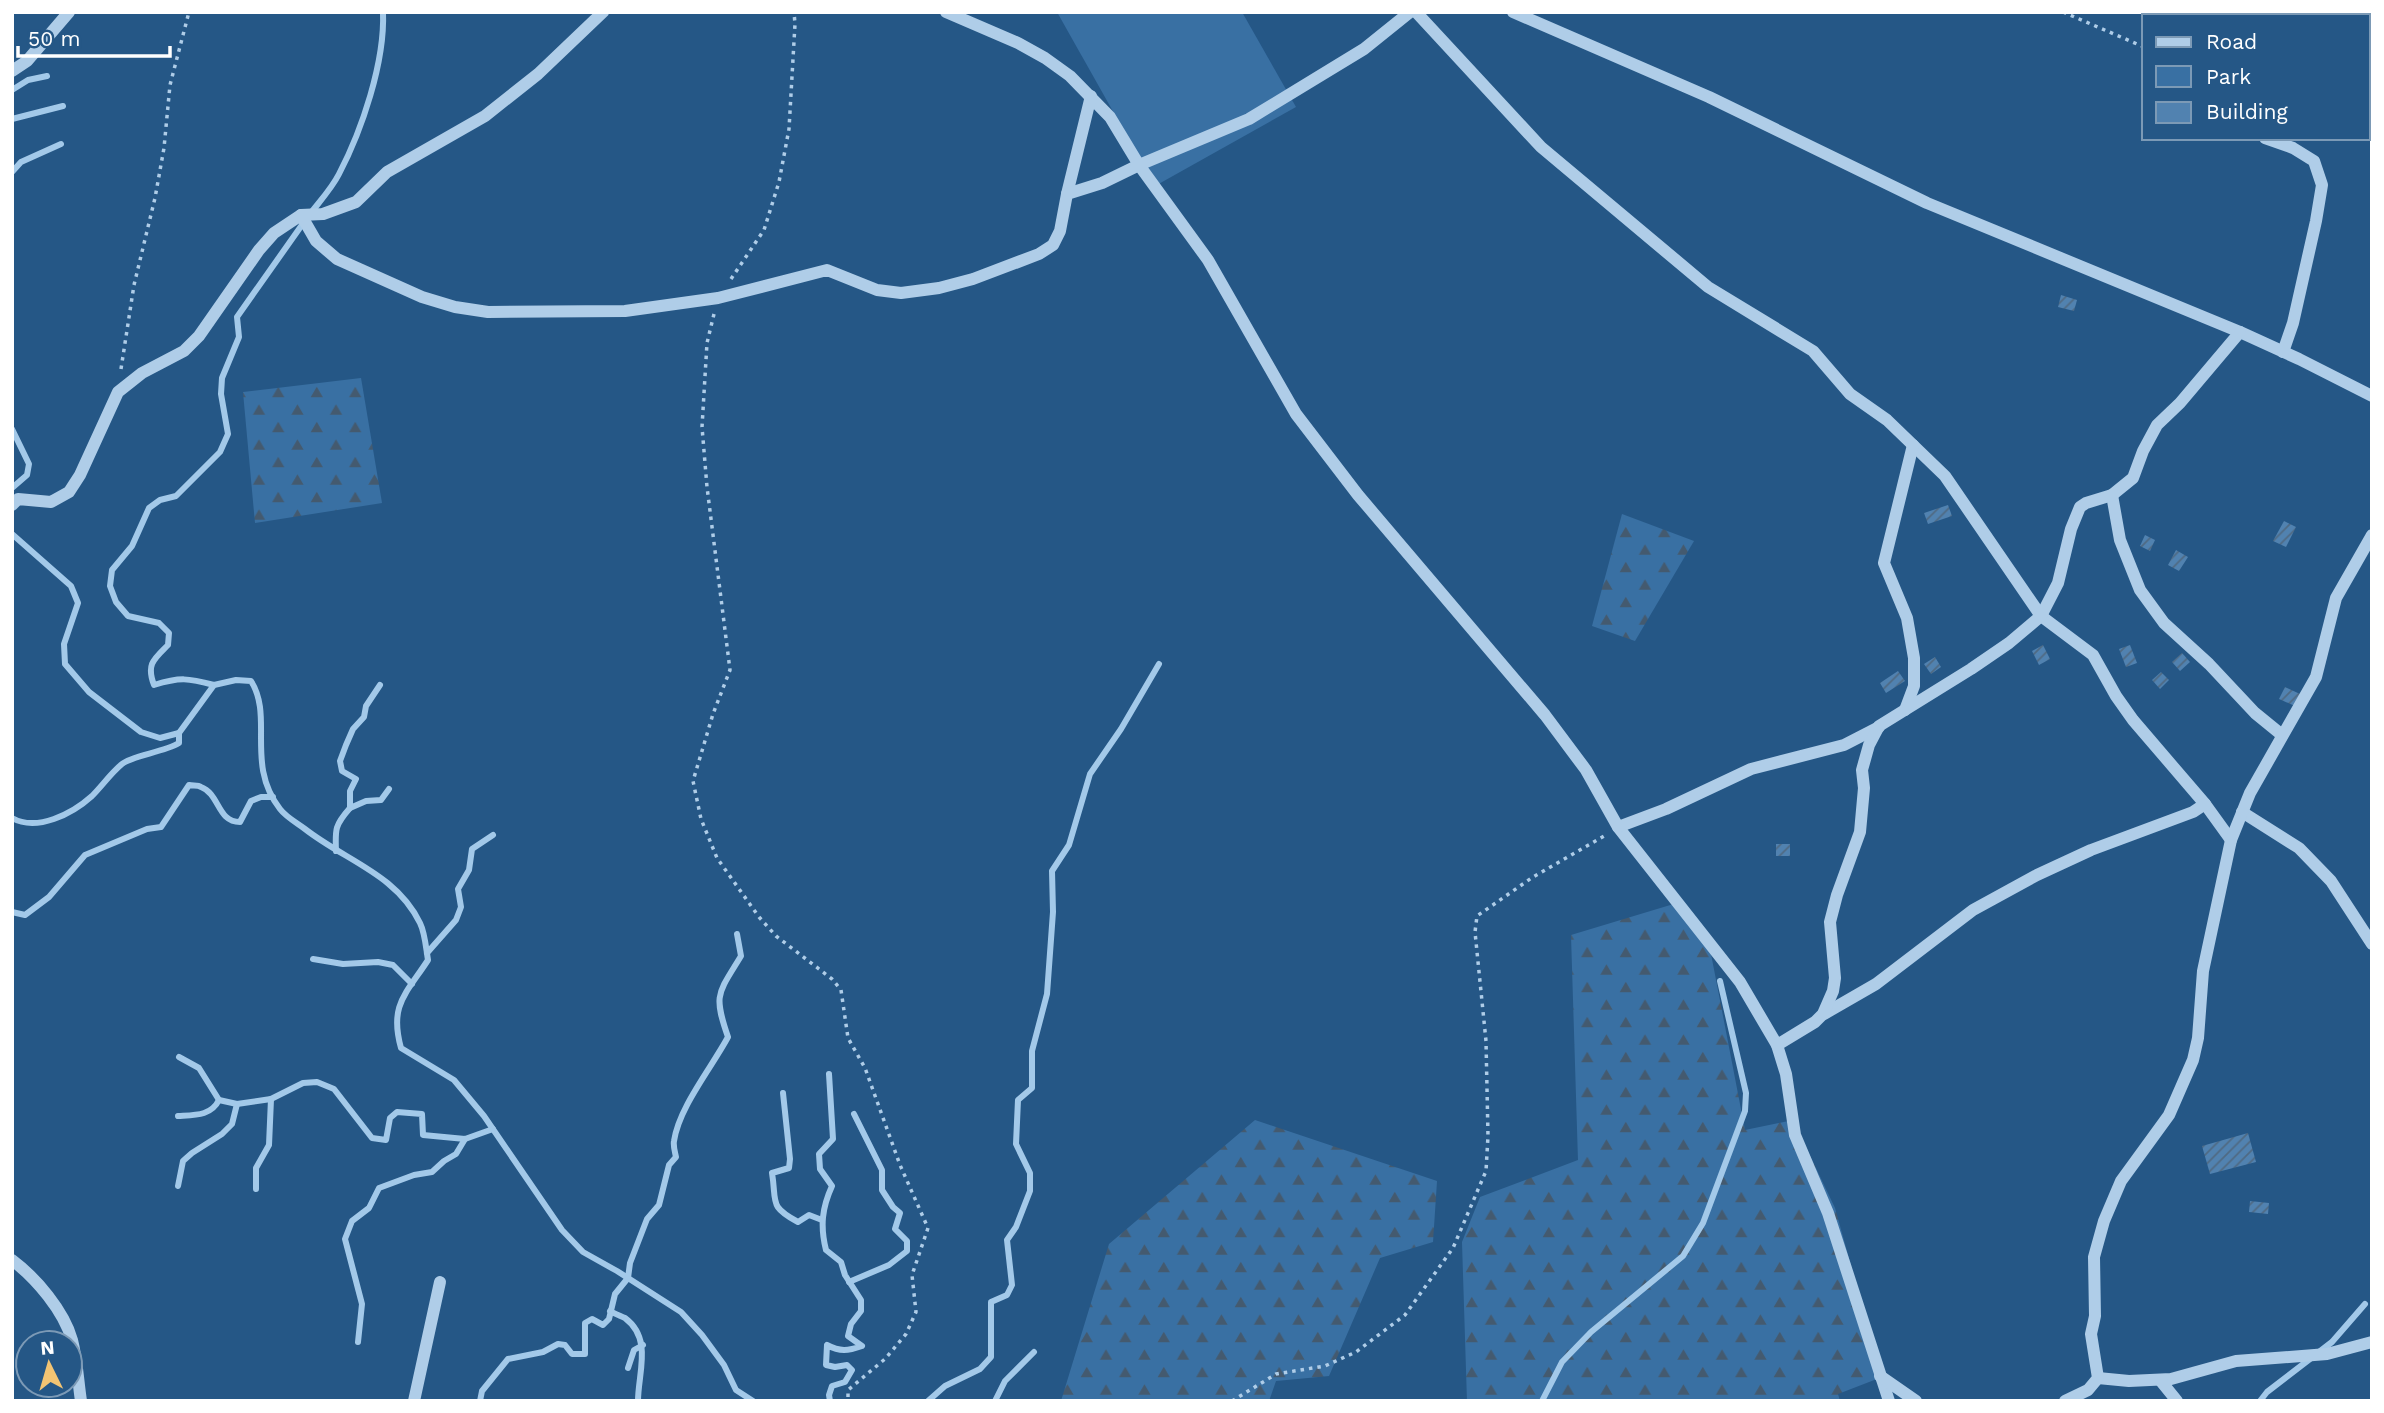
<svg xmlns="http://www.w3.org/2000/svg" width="2384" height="1413" font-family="'Work Sans',sans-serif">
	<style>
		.green { fill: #3970a3 }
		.forest { fill: url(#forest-firs) }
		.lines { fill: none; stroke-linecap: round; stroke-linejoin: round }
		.stream { stroke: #a3c9e9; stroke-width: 6 }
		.building { fill: url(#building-hatch) }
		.path { stroke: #afcde8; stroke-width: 3.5; stroke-dasharray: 3.5 5; stroke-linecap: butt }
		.minor { stroke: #afcde8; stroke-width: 12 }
	</style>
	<defs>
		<pattern id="forest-firs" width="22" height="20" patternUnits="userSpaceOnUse" patternTransform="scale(1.75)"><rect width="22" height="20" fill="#3970a3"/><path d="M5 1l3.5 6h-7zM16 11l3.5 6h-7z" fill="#445a6f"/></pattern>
		<pattern id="building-hatch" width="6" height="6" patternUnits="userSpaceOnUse" patternTransform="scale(1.75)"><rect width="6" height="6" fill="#5182b0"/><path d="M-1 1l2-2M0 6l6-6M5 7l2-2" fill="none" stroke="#4f6a83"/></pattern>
	</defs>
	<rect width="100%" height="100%" fill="#255786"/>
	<polygon class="green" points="1057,12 1242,12 1296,107 1155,186"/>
	<g class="forest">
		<polygon points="361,378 382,503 255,523 243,392"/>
		<polygon points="1622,514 1694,541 1635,641 1592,626"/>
		<polygon points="1677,903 1711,954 1745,1130 1793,1120 1835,1208 1882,1377 1838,1394 1840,1401 1467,1401 1462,1242 1480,1197 1578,1160 1571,935"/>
		<polygon points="1255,1120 1437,1181 1433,1242 1380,1258 1329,1376 1276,1381 1269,1401 1061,1401 1109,1244"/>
	</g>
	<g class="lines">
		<g class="stream">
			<polyline points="12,90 28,80 47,76"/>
			<polyline points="12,119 63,106"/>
			<polyline points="12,172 21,162 61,144"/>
			<path d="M310,214c10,-13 22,-26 29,-40 23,-44 46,-112 44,-162"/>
			<polyline points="12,429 29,464 27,475 12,488"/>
			<path d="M12,534l59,52 7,17 -14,41 1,20 24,28 52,40 19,6 19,-5 35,-48 22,-5 15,1c23,36 -6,83 29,128 6,8 17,14 25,20 41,32 91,45 115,94 5,10 6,25 8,37 -22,34 -39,45 -27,88l53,32 30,36 78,114 21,22 34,19 64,41 21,23 22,30 12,25 17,11"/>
			<path d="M214,685c-26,-7 -34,-8 -60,0 -8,-21 0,-26 14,-40l1,-12 -10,-10 -31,-7 -12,-14 -6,-16 2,-16 20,-24 17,-38 11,-8 16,-4 44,-44 8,-18 -7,-40 1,-16 17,-41 -2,-20 67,-95"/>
			<polyline points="350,808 366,801 381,800 389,789"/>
			<path d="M12,818c25,14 60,-4 80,-22 10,-10 19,-23 30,-32 9,-8 42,-12 57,-21v-10"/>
			<path d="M336,851c-1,-22 -1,-26 14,-43v-17l6,-12 -14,-8 -2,-10 6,-16 7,-16 11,-12 2,-11 14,-21"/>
			<path d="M12,912l13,3 24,-18 36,-42 62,-26 14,-2 28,-42c4,1 9,0 12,2 19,7 16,35 39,35l11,-21 10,-4h12"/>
			<polyline points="427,953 456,920 461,907 458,889 469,870 472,849 493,835"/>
			<polyline points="313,959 343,964 378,962 393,965 412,984"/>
			<polyline points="179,1057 199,1068 219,1100 237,1104"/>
			<path d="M829,1074l4,65 -14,15 1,15 12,17c-10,22 -12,40 -6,64l15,12 4,13 16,25v11l-10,13 -3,12 14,10c-14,5 -22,6 -35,-1l-1,20 9,2 12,-2 5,5 -7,12 -13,4 -3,9 1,6"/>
			<path d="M783,1093l7,66 -1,9 -17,5c5,29 -4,33 26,49l11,-7 13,5"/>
			<path d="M178,1116c17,-1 33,0 41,-16"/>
			<polyline points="178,1186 183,1161 192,1153 222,1134 232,1124 237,1104 271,1099 303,1083 317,1082 334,1089 372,1138 386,1140 390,1118 397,1112 422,1114 423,1135 465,1139 493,1129"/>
			<polyline points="256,1189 256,1168 269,1145 271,1099"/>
			<polyline points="849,1282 889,1265 907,1251 907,1241 895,1229 900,1213 893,1207 882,1190 882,1170 854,1114"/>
			<path d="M610,1311c5,3 11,5 15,7 28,21 13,55 13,83"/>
			<polyline points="358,1342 362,1304 345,1239 352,1221 369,1208 379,1188 414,1175 432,1172 444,1161 456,1154 465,1139"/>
			<polyline points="628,1368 634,1350 643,1345"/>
			<path d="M480,1401l2,-10 26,-32 35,-7 15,-8 7,1 7,9h13v-31l7,-4 11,6 6,-6 6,-25 13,-16 2,-15 17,-44 12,-14 10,-40 7,-8c-1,-5 -3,-11 -2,-16 5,-34 38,-74 54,-104 -15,-43 -10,-43 13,-81l-4,-22"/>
			<polyline points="928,1401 945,1386 980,1369 991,1357 991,1302 1007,1295 1012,1285 1007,1240 1016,1227 1030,1191 1030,1173 1016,1144 1018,1100 1032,1088 1032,1051 1047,994 1053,912 1052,871 1069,845 1090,774 1121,729 1159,664"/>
			<polyline points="995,1401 1005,1381 1034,1352"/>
			<polyline points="1542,1401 1562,1362 1591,1332 1683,1256 1703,1223 1745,1111 1746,1093 1720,981"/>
			<polyline points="2260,1401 2267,1392 2332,1342 2365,1304"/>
		</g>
	</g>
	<g class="building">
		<polygon points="2061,295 2077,300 2074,311 2058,307"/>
		<polygon points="1948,505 1952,516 1928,524 1924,513"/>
		<polygon points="2284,521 2296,527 2286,547 2273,541"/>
		<polygon points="2145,535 2155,540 2150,551 2140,546"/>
		<polygon points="2176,550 2188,557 2179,571 2168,565"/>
		<polygon points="2043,645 2050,659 2039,665 2032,651"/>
		<polygon points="2130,645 2137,663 2126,667 2119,649"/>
		<polygon points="2182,653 2190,662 2180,671 2172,662"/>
		<polygon points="1935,657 1941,667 1931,674 1924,664"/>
		<polygon points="1898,671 1905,681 1886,693 1880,683"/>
		<polygon points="2161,672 2169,680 2160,689 2152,680"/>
		<polygon points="2285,687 2300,694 2295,706 2279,699"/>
		<rect x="1776" y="844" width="14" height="12"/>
		<polygon points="2248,1133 2256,1162 2210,1174 2202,1146"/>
		<polygon points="2250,1201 2269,1203 2268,1214 2249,1212"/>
	</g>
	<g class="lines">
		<g class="path">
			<polyline points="2063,12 2144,47"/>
			<polyline points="731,279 764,230 779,182 789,129 795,24 794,12"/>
			<polyline points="714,314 707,343 702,427 707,487 730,670 713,714 693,781 701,819 717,858 759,917 776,936 832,979 841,990 848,1038 865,1068 900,1165 928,1228 912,1275 916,1312 906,1334 885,1359 848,1390 848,1401"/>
			<polyline points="121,369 134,285 155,198 164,148 170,85 189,12"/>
			<polyline points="1232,1401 1276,1374 1325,1366 1356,1352 1405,1315 1453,1248 1486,1171 1488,1136 1486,1041 1475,932 1477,916 1533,877 1604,836"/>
		</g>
		<g class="minor">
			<polyline points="946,12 1018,43 1045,58 1070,76 1110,117 1139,165 1208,260 1296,414 1358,495 1545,715 1586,770 1618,827 1740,982 1777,1045 1786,1074 1795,1135 1828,1213 1889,1401"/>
			<polyline points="1416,12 1541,147 1708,287 1813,351 1850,394 1887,420 1945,476 2041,616 2093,655 2116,696 2133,720 2205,804 2231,840"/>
			<polyline points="1513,12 1709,97 1927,203 2240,332 2299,359 2372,396"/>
			<polyline points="12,71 27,61 69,12"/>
			<polyline points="2265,138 2293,148 2314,161 2322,185 2316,221 2293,323 2283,352"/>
			<polyline points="1067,194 1091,96"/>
			<polyline points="301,215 316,241 337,259 422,297 455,307 488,312 625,311 718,298 827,270 877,290 901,293 939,288 973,279 1039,254 1053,245 1060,231 1067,194 1102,183 1139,165 1249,119 1364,49 1410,12"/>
			<polyline points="2112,495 2120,540 2140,590 2164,623 2209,664 2255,713 2282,735"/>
			<polyline points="12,505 18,499 51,502 69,492 80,475 118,392 142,373 184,351 199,336 259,250 274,233 301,215 323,214 356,202 387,172 485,116 538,74 603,12"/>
			<polyline points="1905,710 1914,686 1914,658 1907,618 1884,563 1913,445"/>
			<polyline points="2242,812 2299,848 2331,881 2372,944"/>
			<polyline points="1618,827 1666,809 1751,769 1844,745 1879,727"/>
			<polyline points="1824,1014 1876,984 1973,910 2037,875 2091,850 2193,812 2205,804"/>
			<polyline points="1777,1045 1815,1022 1823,1014 1833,991 1835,978 1830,922 1837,895 1860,832 1864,788 1862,770 1869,745 1879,726 1971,669 2009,643 2041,616 2058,583 2071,529 2080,507 2086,503 2112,495 2133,478 2143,451 2157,425 2180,403 2240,332"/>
			<path d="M12,1260c24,18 52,51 60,80 5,19 6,41 9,61"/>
			<polyline points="1880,1376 1916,1401"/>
			<polyline points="2098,1378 2129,1381 2171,1379 2236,1361 2327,1354 2372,1342"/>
			<polyline points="2160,1380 2177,1401"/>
			<polyline points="414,1401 440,1282"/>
			<polyline points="2065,1401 2088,1390 2098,1378 2091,1334 2095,1316 2094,1257 2104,1221 2121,1181 2169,1115 2193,1060 2198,1038 2203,971 2231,840 2250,793 2316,677 2336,598 2372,535"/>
		</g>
	</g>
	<rect width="2384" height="1413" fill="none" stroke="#ffffff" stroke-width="28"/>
	<rect x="2142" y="14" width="228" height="126" fill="#255786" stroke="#7c9ab6" stroke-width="2"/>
	<rect x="2156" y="37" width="35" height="10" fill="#afcde8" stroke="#7c9ab6" stroke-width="2"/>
	<text x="2206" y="49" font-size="21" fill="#ffffff">Road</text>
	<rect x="2156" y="66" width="35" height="21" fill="#3970a3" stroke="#7c9ab6" stroke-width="2"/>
	<text x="2206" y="84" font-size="21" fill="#ffffff">Park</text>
	<rect x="2156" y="102" width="35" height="21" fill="#5182b0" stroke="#7c9ab6" stroke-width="2"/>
	<text x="2206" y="119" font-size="21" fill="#ffffff">Building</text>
	<g transform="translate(49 1364) rotate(355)"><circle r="33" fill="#255786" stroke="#7c9ab6" stroke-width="2"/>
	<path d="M0-5L12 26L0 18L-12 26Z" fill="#f2c473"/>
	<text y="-10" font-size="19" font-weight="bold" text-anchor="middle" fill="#ffffff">N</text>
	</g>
	<path d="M18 46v10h152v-10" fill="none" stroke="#ffffff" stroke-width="3.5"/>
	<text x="28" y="46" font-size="21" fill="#ffffff" stroke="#255786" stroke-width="5" paint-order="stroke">50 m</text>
</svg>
